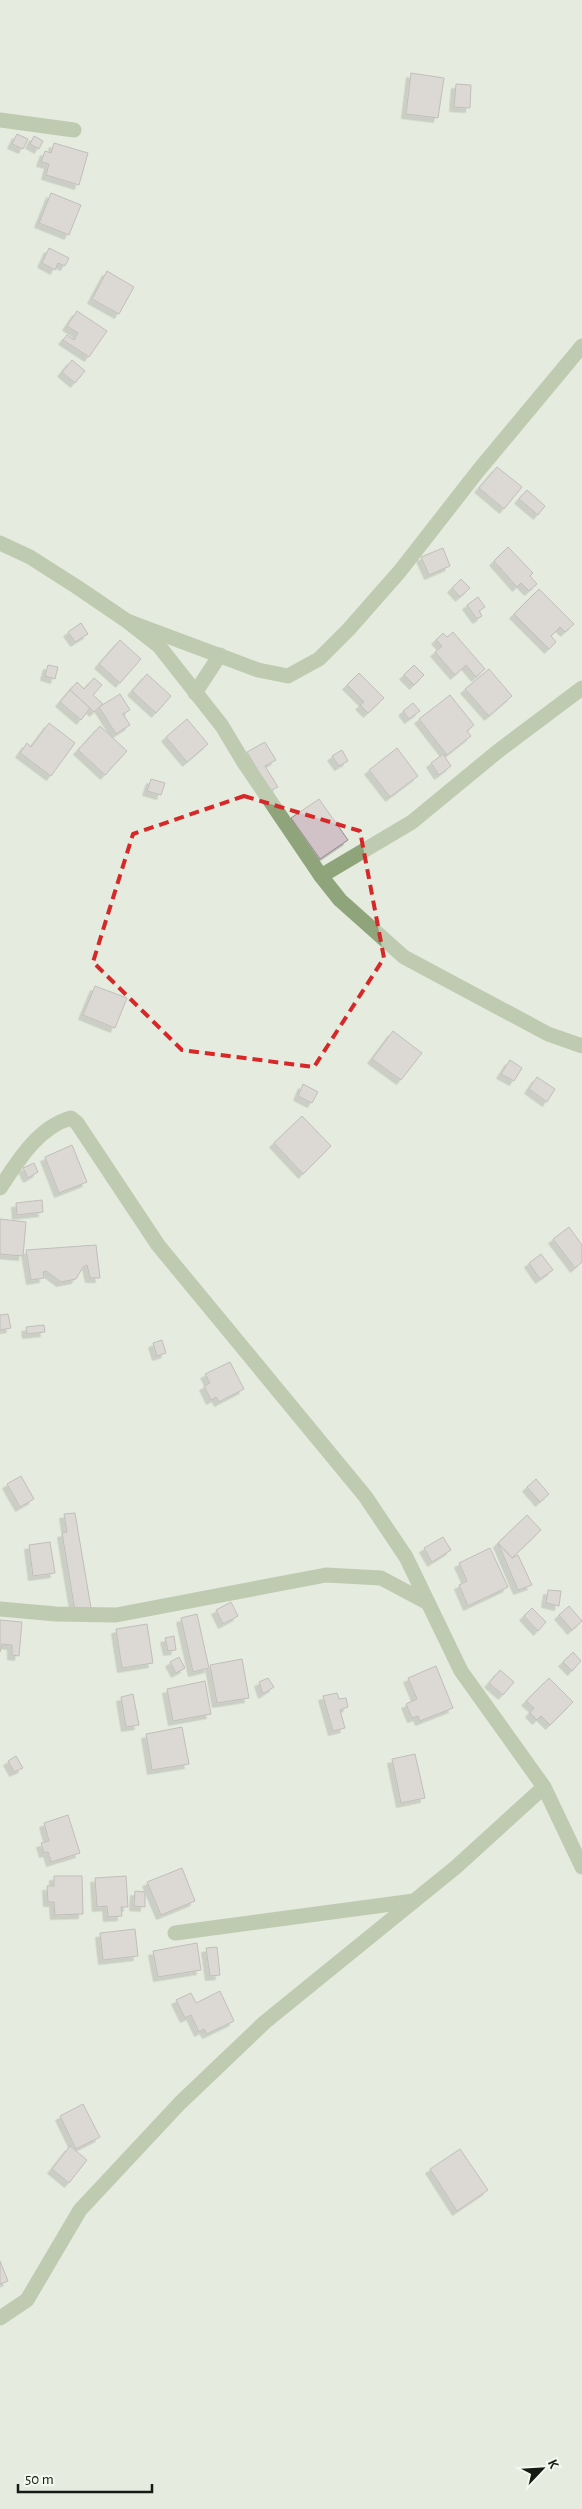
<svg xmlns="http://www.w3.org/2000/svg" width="582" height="2509" font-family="'Alegreya Sans',sans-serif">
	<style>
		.building { fill: #d0c2c7; stroke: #95888d; filter: url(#shadow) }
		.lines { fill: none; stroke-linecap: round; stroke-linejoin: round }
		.minor { stroke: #8fa47b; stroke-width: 15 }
		.marked { fill: none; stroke: #d62828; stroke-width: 4; stroke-dasharray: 10 6; stroke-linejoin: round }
	</style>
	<defs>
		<filter id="shadow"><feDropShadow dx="-4.5" dy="4.5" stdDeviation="0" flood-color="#0004"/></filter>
	</defs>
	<rect width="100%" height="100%" fill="#e5ebdf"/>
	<g class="building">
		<polygon points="411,73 444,78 438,118 406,114"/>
		<polygon points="456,84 471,85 470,108 454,107"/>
		<polygon points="17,134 28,139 23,149 12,144"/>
		<polygon points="34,136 43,141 39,149 30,144"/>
		<polygon points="54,143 88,153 79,185 46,175 49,164 41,162 45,151 51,153"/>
		<polygon points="51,193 81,205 69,235 39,223"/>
		<polygon points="49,248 69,258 65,266 58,263 55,270 42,263"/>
		<polygon points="107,271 134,287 119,314 92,299"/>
		<polygon points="77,311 107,331 89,357 63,340 67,335 74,340 78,333 67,326"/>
		<polygon points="72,360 85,371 75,383 62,372"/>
		<polygon points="497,467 522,487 504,509 479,488"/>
		<polygon points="527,490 545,506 538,515 519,499"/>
		<polygon points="508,547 533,573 530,576 537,584 529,591 521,583 517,587 494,561"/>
		<polygon points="443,548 450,566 429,575 421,557"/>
		<polygon points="461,579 470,588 460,597 452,588"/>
		<polygon points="539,589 574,624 565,632 560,627 551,636 556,642 549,649 514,614"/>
		<polygon points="478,597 485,607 479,611 482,616 477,619 467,605"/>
		<polygon points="81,623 88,634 75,642 68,632"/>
		<polygon points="453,632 485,669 476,677 466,665 455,675 435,652 442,646 436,640 443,633 447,637"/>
		<polygon points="120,640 141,659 120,683 99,664"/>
		<polygon points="48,665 58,667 55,679 45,676"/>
		<polygon points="414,665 424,675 414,685 404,675"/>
		<polygon points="489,669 512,696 489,716 465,689"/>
		<polygon points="359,673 384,698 368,713 360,705 364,702 347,685"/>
		<polygon points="147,674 171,696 156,713 132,691"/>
		<polygon points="94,678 102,685 93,695 103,704 94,712 70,690 77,682 84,689"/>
		<polygon points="70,690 90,708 81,720 60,702"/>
		<polygon points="120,694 130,710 123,714 130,725 116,734 99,707"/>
		<polygon points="450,695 474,725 467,731 471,736 447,755 419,719"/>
		<polygon points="413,703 420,711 409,719 403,711"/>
		<polygon points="187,719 208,744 187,762 166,737"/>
		<polygon points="49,723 75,743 51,776 20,753 27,743 31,747"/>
		<polygon points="100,726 127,751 105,775 78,750"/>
		<polygon points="265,742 276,760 265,766 278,787 270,791 247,752"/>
		<polygon points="397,748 418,776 390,797 369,770"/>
		<polygon points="342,750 348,761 339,766 332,756"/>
		<polygon points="443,754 451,766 439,775 431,763"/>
		<polygon points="151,779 165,783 161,795 147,791"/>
		<polygon points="319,799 348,840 320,859 291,818"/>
		<polygon points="95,986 127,998 115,1028 83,1015"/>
		<polygon points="393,1031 422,1053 401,1080 372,1059"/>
		<polygon points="510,1060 522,1068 514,1081 501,1074"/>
		<polygon points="537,1077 555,1089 547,1102 529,1089"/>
		<polygon points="303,1084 318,1092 312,1103 298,1096"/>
		<polygon points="302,1116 331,1146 303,1174 274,1143"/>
		<polygon points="72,1145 87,1182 59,1193 45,1157"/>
		<polygon points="34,1163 38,1172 28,1178 23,1168"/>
		<polygon points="42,1200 43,1212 17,1215 16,1203"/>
		<polygon points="0,1219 26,1222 23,1256 0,1254"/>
		<polygon points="569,1227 582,1245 582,1262 575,1268 553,1239"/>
		<polygon points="96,1245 100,1278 90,1278 87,1265 83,1267 76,1279 61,1282 46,1271 43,1272 44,1278 31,1280 26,1250"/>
		<polygon points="541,1254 553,1270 540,1279 529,1263"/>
		<polygon points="8,1314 11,1328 0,1330 0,1315"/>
		<polygon points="44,1325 45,1332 27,1334 26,1327"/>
		<polygon points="162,1340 166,1353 157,1356 153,1343"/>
		<polygon points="230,1362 244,1389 219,1402 216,1397 211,1400 204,1386 210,1383 205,1374"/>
		<polygon points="21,1476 34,1499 20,1507 7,1484"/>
		<polygon points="536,1479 549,1494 540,1502 527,1487"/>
		<polygon points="75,1513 91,1608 75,1611 62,1533 67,1532 64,1514"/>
		<polygon points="527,1515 541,1530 512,1558 498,1543"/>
		<polygon points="443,1537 451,1550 432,1562 424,1548"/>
		<polygon points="50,1542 55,1573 33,1576 29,1545"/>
		<polygon points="498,1543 512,1558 518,1555 532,1585 518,1590"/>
		<polygon points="490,1548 508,1587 468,1606 459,1585 467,1581 459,1563"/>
		<polygon points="548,1590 561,1591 559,1606 546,1603"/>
		<polygon points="231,1602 238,1616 223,1624 216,1610"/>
		<polygon points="569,1606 582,1621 572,1630 559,1615"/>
		<polygon points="532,1608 546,1622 538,1631 524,1616"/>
		<polygon points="197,1614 209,1668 193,1672 181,1618"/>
		<polygon points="0,1620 22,1622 19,1656 12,1655 12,1645 2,1644 0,1652"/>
		<polygon points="147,1624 153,1663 122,1668 116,1629"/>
		<polygon points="174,1636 176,1650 168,1651 165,1638"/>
		<polygon points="573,1652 581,1661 572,1671 563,1662"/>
		<polygon points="179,1657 185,1668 176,1673 170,1662"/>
		<polygon points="242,1659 249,1698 217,1703 210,1665"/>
		<polygon points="436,1666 453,1708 420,1721 418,1716 412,1718 406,1704 417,1699 408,1678"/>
		<polygon points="500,1670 514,1682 503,1695 489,1683"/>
		<polygon points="268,1678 274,1687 263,1694 259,1682"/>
		<polygon points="549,1678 573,1702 550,1725 541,1716 537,1720 530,1713 534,1708 526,1701"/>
		<polygon points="205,1681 211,1714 173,1721 167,1689"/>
		<polygon points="337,1693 339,1699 346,1698 348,1707 340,1710 345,1728 333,1731 323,1696"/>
		<polygon points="133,1694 139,1725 126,1727 121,1697"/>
		<polygon points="182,1727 189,1764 152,1770 146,1734"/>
		<polygon points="415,1754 425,1798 401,1803 392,1759"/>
		<polygon points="16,1756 23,1768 14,1772 8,1761"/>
		<polygon points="68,1815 80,1853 51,1862 48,1852 44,1853 41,1843 49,1841 44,1823"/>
		<polygon points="182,1868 195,1901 161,1915 147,1882"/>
		<polygon points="54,1876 82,1876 83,1914 55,1915 54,1902 48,1902 47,1886 54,1886"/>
		<polygon points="126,1876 128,1907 121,1907 122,1916 108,1917 107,1906 97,1907 95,1878"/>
		<polygon points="135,1891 145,1892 145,1907 134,1906"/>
		<polygon points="135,1929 138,1956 103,1960 100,1933"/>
		<polygon points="197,1943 201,1970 158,1977 153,1951"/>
		<polygon points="217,1947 220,1975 210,1976 206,1948"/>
		<polygon points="220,1991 234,2021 207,2034 204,2029 199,2032 191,2015 185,2018 176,2000 191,1993 196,2003"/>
		<polygon points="83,2104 100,2137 76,2149 60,2116"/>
		<polygon points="70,2146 87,2160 69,2183 52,2169"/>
		<polygon points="460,2149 488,2190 457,2211 430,2169"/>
		<polygon points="0,2261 8,2281 0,2284"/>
	</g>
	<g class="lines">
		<g class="minor">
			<polyline points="0,120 74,130"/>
			<polyline points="0,543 30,557 77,587 127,621 159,646 222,726 243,761 321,876"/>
			<polyline points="127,621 258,670 288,676 319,659 349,629 400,571 478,471 582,346"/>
			<polyline points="582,688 497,752 412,822 321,876 340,900 404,957 548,1034 582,1046"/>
			<polyline points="195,693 220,655"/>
			<path d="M0,1188c18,-27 38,-61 71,-70l6,5 81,122 207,251 41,61 55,114 83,116 38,80"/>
			<polyline points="0,1609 56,1614 116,1615 326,1575 381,1578 428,1603"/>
			<polyline points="175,1933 414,1901"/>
			<polyline points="0,2318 27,2300 80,2210 180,2103 265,2022 456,1867 544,1787"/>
		</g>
	</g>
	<path d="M0 0H582V2509H0ZM244,796l116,35 24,127 -70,109 -132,-17 -89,-88 40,-128z" fill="#e5ebdf" fill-opacity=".55" fill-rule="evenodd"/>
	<path class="marked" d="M244,796l116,35 24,127 -70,109 -132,-17 -89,-88 40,-128z"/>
	<g transform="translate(542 2469) rotate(65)" stroke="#f2f9ec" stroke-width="4" paint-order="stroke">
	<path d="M0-4L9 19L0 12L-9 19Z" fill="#171915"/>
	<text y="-8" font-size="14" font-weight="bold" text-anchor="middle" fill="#171915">K</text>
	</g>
	<path d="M18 2484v8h134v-8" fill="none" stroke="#171915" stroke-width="2.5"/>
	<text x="25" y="2484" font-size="15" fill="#171915" stroke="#f2f9ec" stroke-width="4" paint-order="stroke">50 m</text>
</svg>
